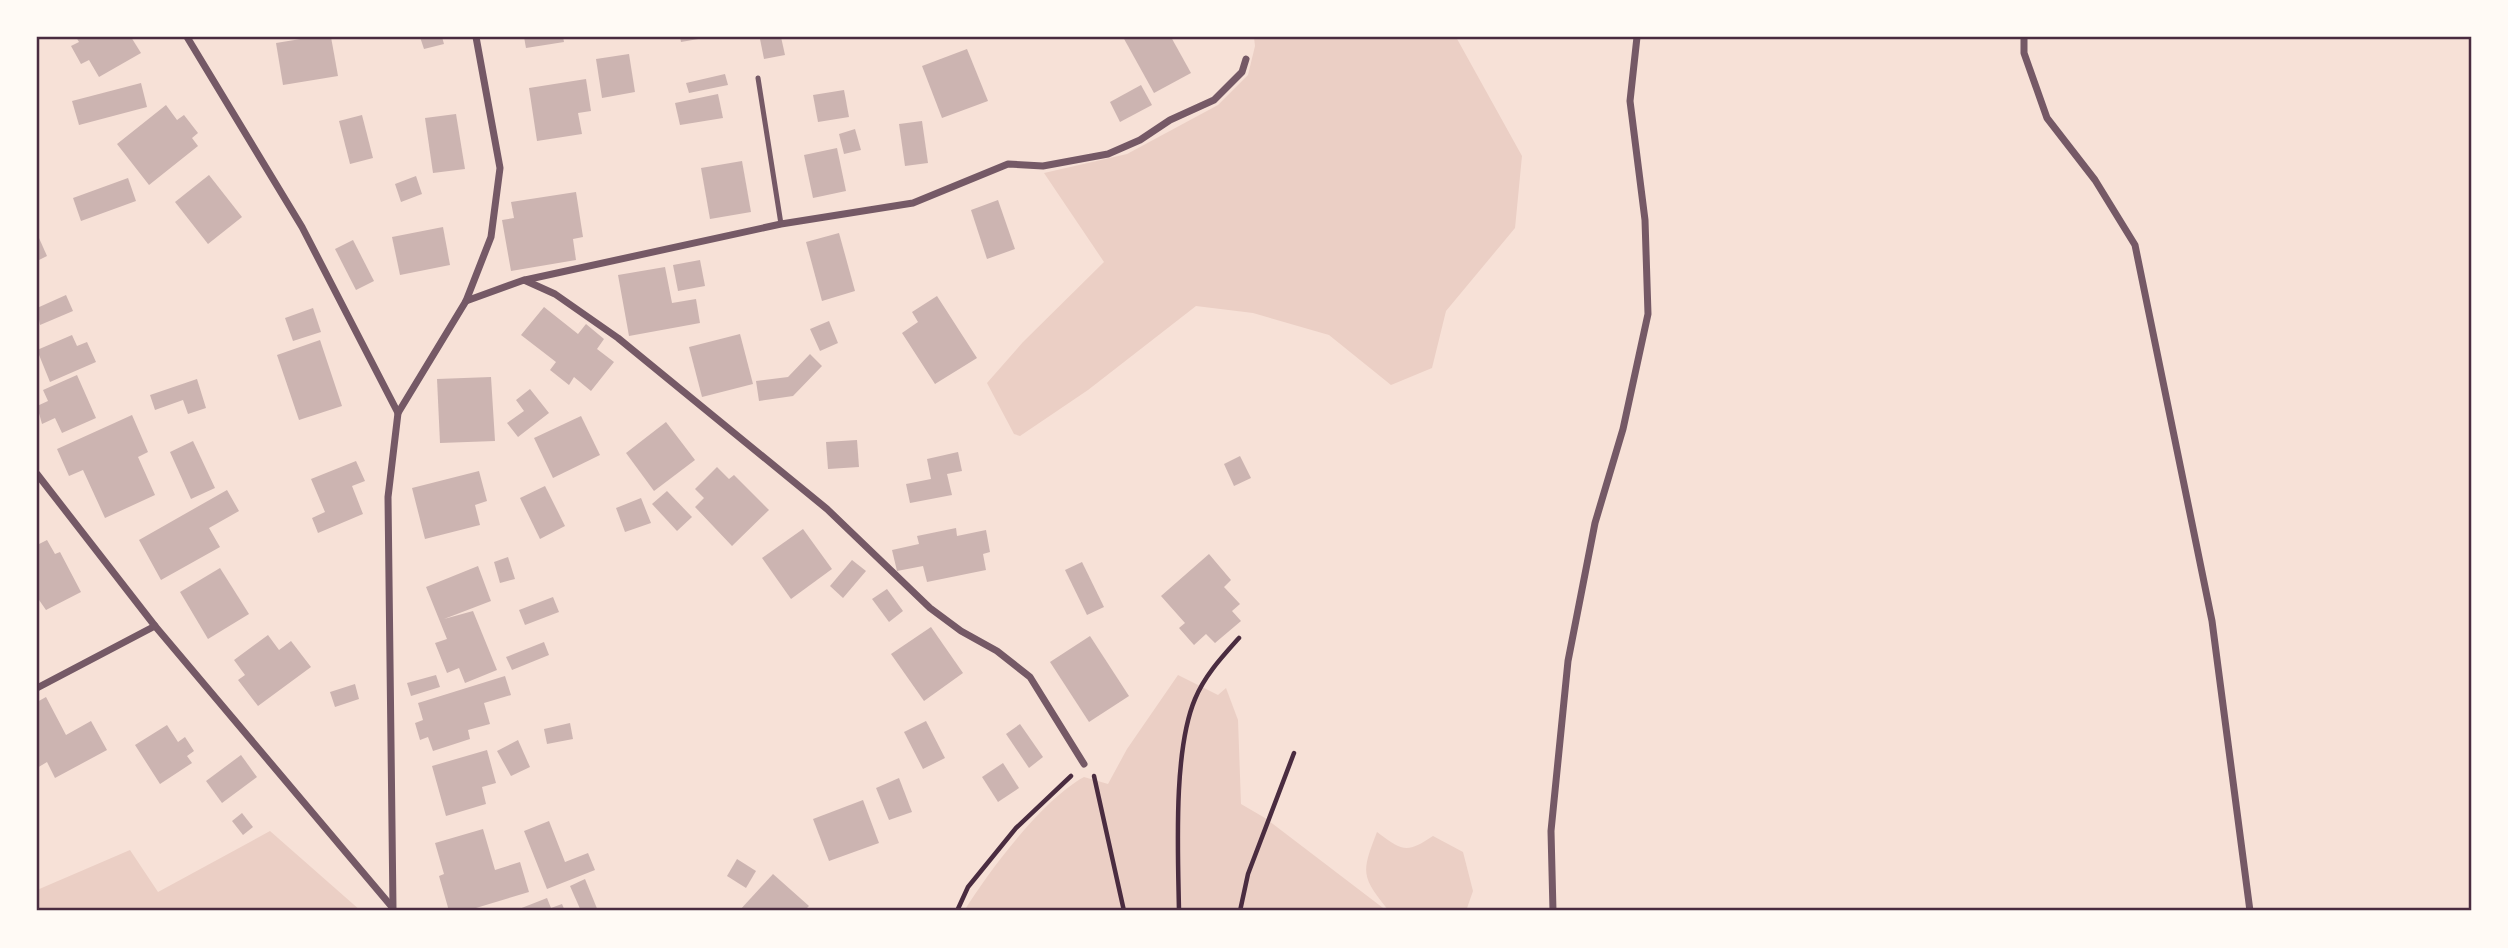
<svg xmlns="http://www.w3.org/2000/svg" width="2508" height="948" font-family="Literata,serif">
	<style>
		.green { fill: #ebcfc5 }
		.building { fill: #ccb4b1 }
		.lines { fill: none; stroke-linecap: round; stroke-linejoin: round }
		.path { stroke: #4a2c40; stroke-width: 4.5 }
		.service { stroke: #755966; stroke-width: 5 }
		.minor { stroke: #755966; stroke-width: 7 }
		.neatline { fill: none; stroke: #4a2c40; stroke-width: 2.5 }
	</style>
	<rect width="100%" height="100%" fill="#f7e1d7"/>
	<g class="green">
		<polygon points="1254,37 1456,37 1522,156 1515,228 1446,311 1432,368 1391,385 1329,335 1253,313 1196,306 1088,390 1020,436 1014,434 987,383 1023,342 1104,262 1044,173 1127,154 1218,105 1248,75 1255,46"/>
		<path d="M1178,675l40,20 8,-7 12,32 3,84 24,14 122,93h-423c25,-40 78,-111 120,-134l24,7 19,-35z"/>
		<polygon points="270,831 361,911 37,911 37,890 130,850 158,892"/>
		<path d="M1377,832c26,19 29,22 56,4l30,16 10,39 -7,20h-77c-28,-35 -28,-38 -12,-79z"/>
	</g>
	<g class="building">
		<polygon points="76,37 131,37 141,53 99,77 89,60 81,64 71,46 79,42"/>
		<polygon points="313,37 331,37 338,76 283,85 276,43"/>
		<polygon points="420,37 442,37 444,44 424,49"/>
		<polygon points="524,37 563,37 564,42 526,48"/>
		<polygon points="680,37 704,37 704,38 681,42"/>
		<polygon points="771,37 781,37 785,55 764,59 760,39"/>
		<polygon points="1123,37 1171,37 1191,73 1154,93"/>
		<polygon points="967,49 988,101 942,118 922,66"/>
		<polygon points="629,54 635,92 602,98 596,59"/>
		<polygon points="725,74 728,85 689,93 686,83"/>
		<polygon points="586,79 591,111 578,113 582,134 537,141 529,88"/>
		<polygon points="141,83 147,107 79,125 72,101"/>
		<polygon points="1141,85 1152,105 1120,122 1110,102"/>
		<polygon points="844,90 849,117 818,122 813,95"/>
		<polygon points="718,94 723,118 680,125 675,103"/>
		<polygon points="166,105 177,120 184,115 198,133 192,138 198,146 149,185 117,144"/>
		<polygon points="456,114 465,169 433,173 425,118"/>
		<polygon points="362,115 373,158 350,164 339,121"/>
		<polygon points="922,121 928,163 905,166 899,124"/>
		<polygon points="855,129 861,150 844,154 839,134"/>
		<polygon points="837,148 846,191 813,198 804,155"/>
		<polygon points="742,161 751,212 710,219 701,168"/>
		<polygon points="209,175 242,217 208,244 175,202"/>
		<polygon points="416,176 422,194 401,202 395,184"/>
		<polygon points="128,178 136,201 81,221 73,198"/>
		<polygon points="576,192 583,237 573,239 576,260 511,271 502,220 514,218 511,202"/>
		<polygon points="998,200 1015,249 987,259 971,210"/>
		<polygon points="443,227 450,265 400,275 392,237"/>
		<polygon points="839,233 855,291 822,301 806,242"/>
		<polygon points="39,238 47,256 37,261 37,239"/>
		<polygon points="353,240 374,281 356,290 335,249"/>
		<polygon points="700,260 705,286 678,291 673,265"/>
		<polygon points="665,267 672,303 696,299 700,323 629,336 618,275"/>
		<polygon points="66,295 73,311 40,325 37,308"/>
		<polygon points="937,296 977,358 935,384 902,333 918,322 912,312"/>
		<polygon points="544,307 578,334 586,324 604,339 597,349 614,362 591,391 574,377 569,385 550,370 556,362 521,335"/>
		<polygon points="313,308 321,332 293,341 285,318"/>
		<polygon points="829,321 838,343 820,351 810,329"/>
		<polygon points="740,334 753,384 702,397 689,347"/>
		<polygon points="72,335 77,346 87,342 96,362 50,382 37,350"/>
		<polygon points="320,340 342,406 299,420 277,355"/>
		<polygon points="810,354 822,366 793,396 759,401 756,381 788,377"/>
		<polygon points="77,375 96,418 62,433 55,418 42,424 37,406 48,401 43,390"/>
		<polygon points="491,377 495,441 440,443 437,379"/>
		<polygon points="197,379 206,408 188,414 183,400 155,410 150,395"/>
		<polygon points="530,389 549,413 518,437 507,423 524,411 516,400"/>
		<polygon points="132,415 148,452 138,457 155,495 105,518 83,470 69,476 57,449"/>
		<polygon points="581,416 600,455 553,478 534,438"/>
		<polygon points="666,422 695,460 654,491 626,453"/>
		<polygon points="857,440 859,467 828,469 826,442"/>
		<polygon points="193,441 215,488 191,499 170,452"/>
		<polygon points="958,452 962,471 947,474 952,495 910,503 906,484 931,479 927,459"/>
		<polygon points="1240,456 1251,478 1234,486 1224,464"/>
		<polygon points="356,461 365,481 352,486 363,514 318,533 312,518 325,512 311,479"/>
		<polygon points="717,467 729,479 734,475 769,510 732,546 695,507 704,498 695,489"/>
		<polygon points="479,471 487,501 475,505 480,525 425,539 412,488"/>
		<polygon points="545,486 565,526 540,539 520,498"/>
		<polygon points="227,490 239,511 209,528 220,547 161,580 139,540"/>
		<polygon points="667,491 692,517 677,531 652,504"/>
		<polygon points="641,498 651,523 625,532 616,508"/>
		<polygon points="956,528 957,536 986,530 990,552 983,554 986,570 927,582 923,566 897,571 892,550 919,544 917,536"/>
		<polygon points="803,529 832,569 791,599 762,558"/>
		<polygon points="47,540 55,554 60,552 81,592 46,610 37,597 37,545"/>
		<polygon points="1209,554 1231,580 1224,587 1240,604 1232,611 1241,621 1215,643 1206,634 1194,645 1179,628 1185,623 1161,596"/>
		<polygon points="508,557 515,579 500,583 494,562"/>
		<polygon points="852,560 866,571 843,598 830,586"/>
		<polygon points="1082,562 1104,607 1087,615 1065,570"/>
		<polygon points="478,566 491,601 444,619 473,611 497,670 465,683 459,668 447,673 435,643 447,639 426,587"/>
		<polygon points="220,568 249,614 208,639 180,592"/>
		<polygon points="887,589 903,611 889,622 872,599"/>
		<polygon points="553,597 559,612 525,625 519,610"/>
		<polygon points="931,627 963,673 924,701 891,654"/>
		<polygon points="268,635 279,650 291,641 311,667 258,706 238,680 245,675 234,660"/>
		<polygon points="1090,636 1129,696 1089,722 1050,662"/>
		<polygon points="544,642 549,655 512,670 506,657"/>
		<polygon points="436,675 440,687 411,696 407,683"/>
		<polygon points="505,676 511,695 484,703 490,724 468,730 470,739 433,751 428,737 420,740 415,723 423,720 418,703"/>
		<polygon points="355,684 359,699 335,707 330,692"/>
		<polygon points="46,697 66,735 91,721 107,750 55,778 47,762 37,768 37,702"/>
		<polygon points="926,721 945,758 923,769 904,732"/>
		<polygon points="570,723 573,739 547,744 544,729"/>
		<polygon points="1020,724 1043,757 1029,768 1006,734"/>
		<polygon points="167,725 178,742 185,737 194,751 187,756 192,763 160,784 135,745"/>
		<polygon points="518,740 530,767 511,776 497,751"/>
		<polygon points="487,750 496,783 482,787 486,804 446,816 432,766"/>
		<polygon points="241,755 257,777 222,803 206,781"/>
		<polygon points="1003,763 1019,788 998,802 982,777"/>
		<polygon points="899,778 912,812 889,820 876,788"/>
		<polygon points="863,800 879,843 829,861 813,819"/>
		<polygon points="242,813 253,827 243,835 232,821"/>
		<polygon points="549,821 565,862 588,853 595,870 547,889 524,831"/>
		<polygon points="483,829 495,870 520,862 529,892 466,911 449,911 439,876 444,874 435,843"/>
		<polygon points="737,859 756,871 746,888 727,876"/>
		<polygon points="773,874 809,906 804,911 739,911"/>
		<polygon points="585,879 598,911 581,911 570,886"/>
		<polygon points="547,898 551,908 562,904 565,911 514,911"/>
	</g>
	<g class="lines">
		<g class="path">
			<polyline points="1094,776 1124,911"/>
			<polyline points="957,911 968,887 1016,828 1071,776"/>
			<path d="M1179,911c-1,-58 -6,-160 16,-212 10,-24 27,-42 44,-61"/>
			<polyline points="1240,911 1248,874 1294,753"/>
		</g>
		<polyline class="service" points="758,78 781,224"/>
		<g class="minor">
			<polyline points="187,37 302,227 398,413 388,497 393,908"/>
			<polyline points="2024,37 2024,53 2047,118 2095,180 2135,245 2212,621 2250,911"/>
			<polyline points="525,280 781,224 913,203 1008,164 1043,166 1108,154 1140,140 1170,120 1214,100 1242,72 1246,59"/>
			<polyline points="466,301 524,280 555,294 618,338 827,509 930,608 961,631 997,651 1030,677 1084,764"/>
			<polyline points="398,413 466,301 491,237 500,168 476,37"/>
			<polyline points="37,474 155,626 392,907"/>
			<polyline points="37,688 155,626"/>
			<polyline points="1553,911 1551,831 1568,661 1595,523 1623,429 1648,314 1645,220 1630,101 1637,37"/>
		</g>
	</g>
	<rect width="2508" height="948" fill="none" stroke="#fffaf5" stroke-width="77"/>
	<rect x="38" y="38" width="2432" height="871" class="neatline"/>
</svg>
